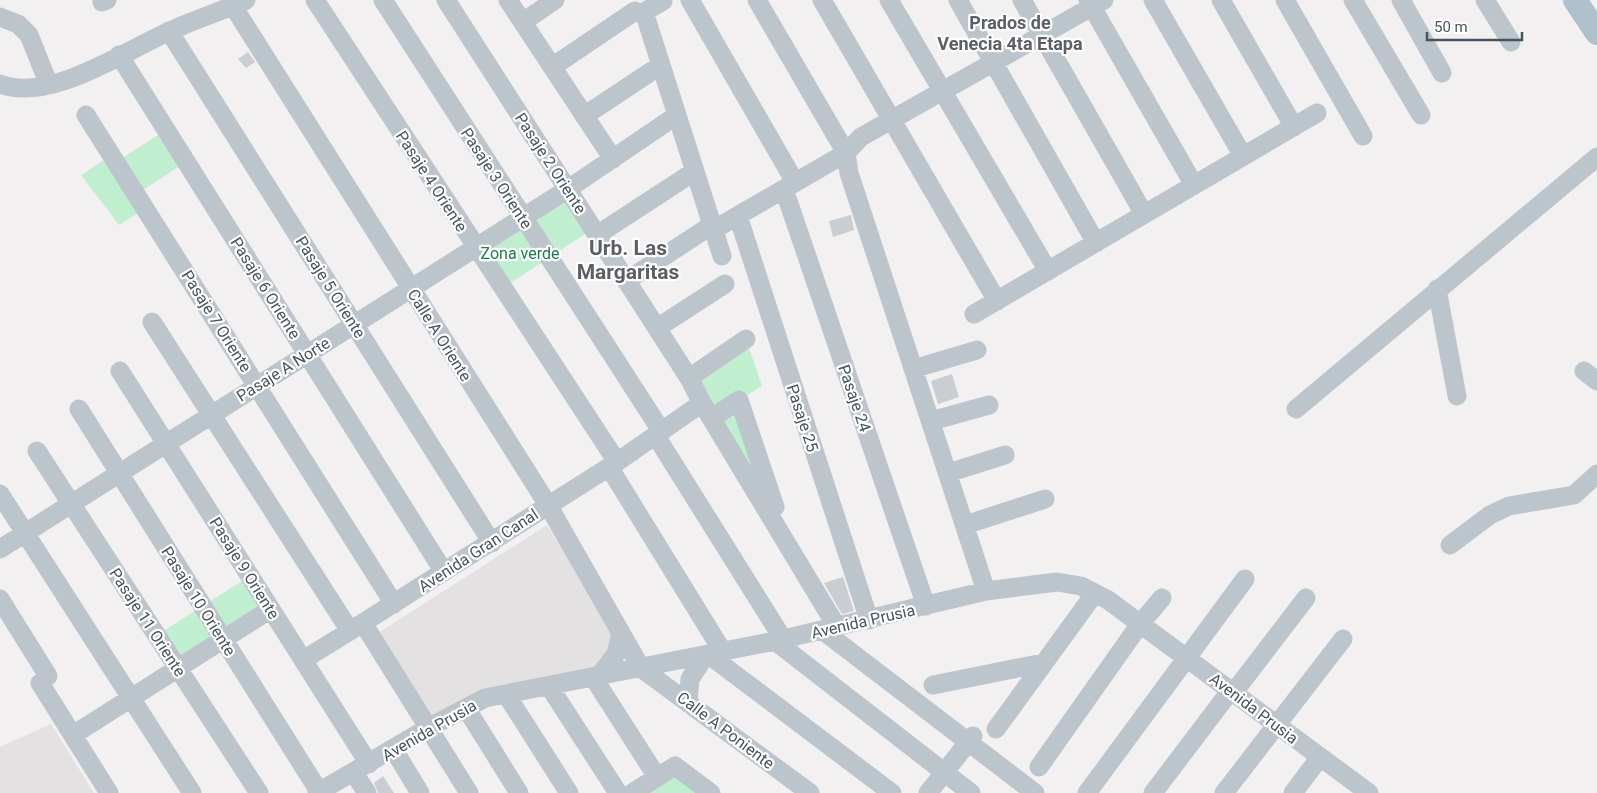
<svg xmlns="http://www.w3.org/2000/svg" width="1597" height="793" viewBox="0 0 1597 793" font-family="Roboto,sans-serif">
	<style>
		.education { fill: #e3e1e2 }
		.green { fill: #bfefcf }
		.building { fill: #cacdd2 }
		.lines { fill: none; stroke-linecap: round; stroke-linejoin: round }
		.minor { stroke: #bcc5cc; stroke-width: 19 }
		.major { stroke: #b0c1ce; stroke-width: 24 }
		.labels { text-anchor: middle; stroke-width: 4.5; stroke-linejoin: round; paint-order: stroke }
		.street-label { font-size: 16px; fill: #48545d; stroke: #fff }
		.park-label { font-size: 16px; fill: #197e47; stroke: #fff }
		.neighbourhood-label { font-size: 18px; font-weight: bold; fill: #5c6065; stroke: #fff }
		.district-label { font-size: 21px; font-weight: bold; fill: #5c6065; stroke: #fff }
	</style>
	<rect width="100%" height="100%" fill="#f2f0f0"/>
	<!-- education -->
	<path class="education" d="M547,525L611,624L616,641L601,669L430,719L378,633Z
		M51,724L94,793H0V747Z"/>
	<!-- green -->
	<path class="green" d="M166,130L186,162L137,194L146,208L119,225L81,175L112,155L116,162Z
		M572,196L593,229L501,289L480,255Z
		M746,339L762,386L739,400L786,541L689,378Z
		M250,576L271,609L178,668L157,635Z
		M675,766L711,793H632Z"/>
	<!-- building -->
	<path class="building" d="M248,52L255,62L246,68L238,59Z
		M851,215L854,230L833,237L829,221Z
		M952,374L959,397L938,404L931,381Z
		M843,577L854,611L842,614L824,583Z
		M383,776L394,793H378L374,783Z"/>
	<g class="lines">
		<!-- minor -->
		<path class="minor" d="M315,0L617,462
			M383,0L662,432
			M508,0L613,159
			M690,0L795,182
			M822,0L997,301
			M889,0L1048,271
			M958,0L1096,243
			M1022,0L1144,214
			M1088,0L1194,185
			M1153,0L1243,156
			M1221,0L1294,127
			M1285,0L1363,136
			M1353,0L1421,115
			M1401,0L1442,73
			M1485,0L1511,42
			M663,1L644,12L722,256
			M102,2L107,0
			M233,6L548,505L641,668L810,793
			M0,17L18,24L29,35L49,85
			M523,22L555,0
			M169,31L492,543
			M119,55L444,572
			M552,67L635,11
			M0,84C49,103 123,52 168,32C193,20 220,12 246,0
			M86,115L394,604
			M584,116L661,65
			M784,189L926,606
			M738,216L869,620
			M720,226L846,153L757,0
			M597,235L695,171
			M626,281L712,225
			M1437,289L1457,396
			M974,314L1317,113
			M152,322L350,631L617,462L702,403L689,378L446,0
			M657,328L725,284
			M913,369L977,350
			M120,371L369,764
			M1584,371L1597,381
			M689,378L746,339
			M702,403L837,627
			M79,409L320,793
			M1296,409L1597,157
			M712,418L739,400L775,507
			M931,421L989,405
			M656,436L783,639
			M37,451L259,793
			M609,467L723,652
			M948,473L1005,455
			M0,494L192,793
			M965,525L1045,499
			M1450,545L1490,515L1509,506L1574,495L1597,474
			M0,549L568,189L677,115
			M986,591L849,173L846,153L861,137L1104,0
			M0,599L48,676
			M363,623L469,793
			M822,630L1035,793
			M775,641L971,793
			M709,655L892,793
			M303,660L350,631
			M599,676L616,654L621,633
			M593,677L657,777
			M40,683L109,793
			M933,685L1043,663
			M549,686L618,793
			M1234,692L1306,598
			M506,694L569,793
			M688,703L690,679L705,656
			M466,708L519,793
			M996,729L1095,593
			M73,735L271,609
			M394,750L420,793
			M1039,767L1140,624L1162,598
			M354,773L367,793
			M317,793L428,728L485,698L775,641L986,591L1057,582L1081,586L1108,600L1369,793
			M632,793L675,766L711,793
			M928,793L973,736
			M1087,793L1245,579
			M1153,793L1231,690
			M1224,793L1343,639
			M1293,793L1320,757"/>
		<!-- major -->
		<path class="major" d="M1575,0L1597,33"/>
	</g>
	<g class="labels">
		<!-- street labels -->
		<g class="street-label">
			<text transform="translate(551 163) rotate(57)" y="6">Pasaje 2 Oriente</text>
			<text transform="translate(497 178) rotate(57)" y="6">Pasaje 3 Oriente</text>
			<text transform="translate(432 181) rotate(57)" y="6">Pasaje 4 Oriente</text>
			<text transform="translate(331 287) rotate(58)" y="6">Pasaje 5 Oriente</text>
			<text transform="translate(266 288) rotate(58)" y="6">Pasaje 6 Oriente</text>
			<text transform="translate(217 321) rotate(58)" y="6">Pasaje 7 Oriente</text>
			<text transform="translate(440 335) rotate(58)" y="6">Calle A Oriente</text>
			<text transform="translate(283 369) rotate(-32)" y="6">Pasaje A Norte</text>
			<text transform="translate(855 398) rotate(71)" y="6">Pasaje 24</text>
			<text transform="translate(803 418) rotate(72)" y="6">Pasaje 25</text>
			<text transform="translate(478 550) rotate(-33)" y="6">Avenida Gran Canal</text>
			<text transform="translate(245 568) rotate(58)" y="6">Pasaje 9 Oriente</text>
			<text transform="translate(199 601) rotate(58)" y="6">Pasaje 10 Oriente</text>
			<text transform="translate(863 621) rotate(-13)" y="6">Avenida Prusia</text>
			<text transform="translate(148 622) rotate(57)" y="6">Pasaje 11 Oriente</text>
			<text transform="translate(1254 708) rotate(37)" y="6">Avenida Prusia</text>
			<text transform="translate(429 730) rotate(-30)" y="6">Avenida Prusia</text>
			<text transform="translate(726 730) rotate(37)" y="6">Calle A Poniente</text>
		</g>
		<!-- park labels -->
		<g class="park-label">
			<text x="520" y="259">Zona verde</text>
		</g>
		<!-- neighbourhood labels -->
		<g class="neighbourhood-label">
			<text x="1010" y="29">Prados de<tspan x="1010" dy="21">Venecia 4ta Etapa</tspan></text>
		</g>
		<!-- district labels -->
		<g class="district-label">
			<text x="628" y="255">Urb. Las<tspan x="628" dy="24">Margaritas</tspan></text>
		</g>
	</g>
	<!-- scale -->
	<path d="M1427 32v8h95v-8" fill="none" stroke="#48545d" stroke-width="2.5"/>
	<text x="1434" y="32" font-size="15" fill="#48545d" stroke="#ffffff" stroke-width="4" paint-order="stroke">50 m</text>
</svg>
